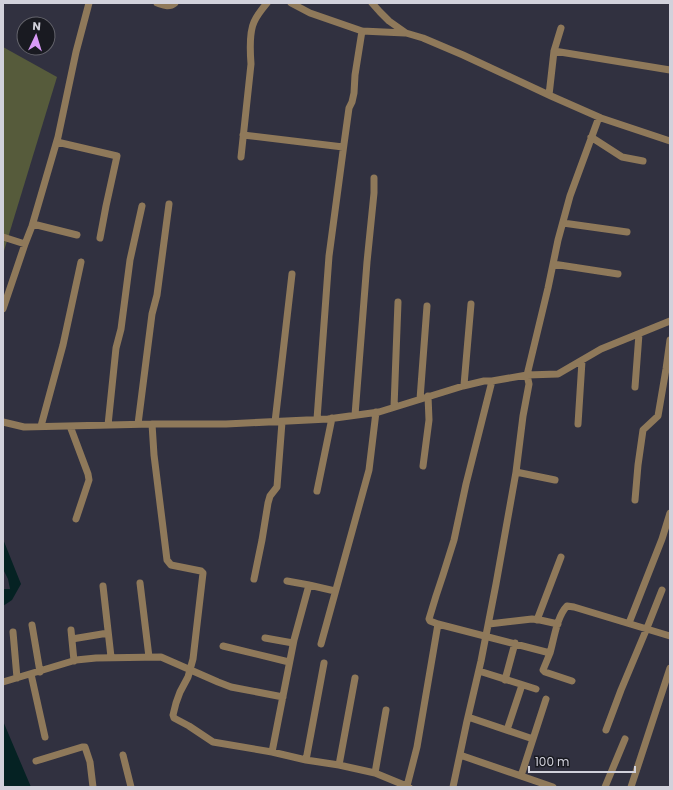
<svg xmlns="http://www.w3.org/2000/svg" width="673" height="790" viewBox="0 0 673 790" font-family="Poppins,sans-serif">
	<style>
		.green { fill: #565b3b }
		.water { fill: #052223 }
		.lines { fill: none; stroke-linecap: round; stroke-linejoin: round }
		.street { stroke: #8f795a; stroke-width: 7 }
	</style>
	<rect width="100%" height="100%" fill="#313140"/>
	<!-- green -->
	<path class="green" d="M3,47L57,77L3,254Z"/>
	<!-- water -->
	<path class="water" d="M3,539L21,584L12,600L3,606V589H10L8,579L3,569Z
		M3,721L31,787H3Z"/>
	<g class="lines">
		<!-- street -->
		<path class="street" d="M157,3C163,5 169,8 175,3
			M291,3L310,13L362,31L405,33
			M372,3L380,12L389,21L406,33L423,38L463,55L551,96L601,118L670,141
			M554,51L670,70
			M549,95L554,51L561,28
			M243,135L343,147
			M591,137L622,157L643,161
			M57,142L117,156L106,206L100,238
			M241,157L251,64C250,51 249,33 254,22C257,15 262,9 267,3
			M563,223L627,232
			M33,224L77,235
			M3,237L25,244
			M553,264L618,274
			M3,309L25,244L32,226L58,137L76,52L89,3
			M492,381L466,484L454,540L443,575L436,596L429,619L430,621L438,624L550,653L543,670L545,672L572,681
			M464,385L471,304
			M635,387L639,334
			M420,399L427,306
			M394,407L398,302
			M355,415L367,262L374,193V178
			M317,419L329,256L344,144L349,108L352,102L354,93L355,75L362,31
			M3,422L24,427L152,424H226L328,419L379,412L463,386L484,381H492L527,375L558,374L601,349L670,321
			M275,422L292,274
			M138,424L152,314L157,295L169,204
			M152,424L154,455L167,560L171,565L201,571L203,573L193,659L188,677L180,692L176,703L173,715L174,718L189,726L213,742L272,752L306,760L339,765L375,773
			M578,424L582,361
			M108,425L116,348L121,329L130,260L142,206
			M41,426L63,345L81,262
			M70,426L88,474L89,480L76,519
			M423,466L429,420L428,396
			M516,472L555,480
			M317,491L332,418
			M635,500L638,465L643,430L658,416L666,369L670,340
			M254,579L262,540L268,503L270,496L277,487L282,422
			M287,581L309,585L335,591
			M140,583L149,657
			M103,586L111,657
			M537,620L561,557
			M629,623L662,539L670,513
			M489,624L532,619L540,620L558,624
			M32,625L40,672
			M71,630L74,661
			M13,632L17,678
			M265,638L293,643
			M72,639L108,633
			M321,644L369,470L376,412
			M223,646L289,662
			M550,653C554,639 557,616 567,606L574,607L670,636
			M479,671L536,689
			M31,674L45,737
			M505,680L515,643
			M3,682L76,660L96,658L161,657L218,682L231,687L283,697
			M386,710L375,773L409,787
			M468,717L533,739
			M507,730L522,685
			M606,730L621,690L647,628L662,590
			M272,752L294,640L309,585
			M123,755L131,787
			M460,755L553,787
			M306,760L324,663
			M36,761L82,747H85L90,762L93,787
			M339,765L355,678
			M521,776L546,699
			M407,786L417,747L438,624
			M453,787L467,721L481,661L496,584L516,472L523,416L529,384L527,375L548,288L558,240L570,196L599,117
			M605,787L625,739
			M631,787L670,668"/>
	</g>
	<!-- border -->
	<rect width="673" height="790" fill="none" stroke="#d1d1db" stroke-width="8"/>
	<!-- north arrow -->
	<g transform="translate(36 36) rotate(4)"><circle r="19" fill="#191a21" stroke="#63636b"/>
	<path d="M0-3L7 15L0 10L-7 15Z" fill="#d99af7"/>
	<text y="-6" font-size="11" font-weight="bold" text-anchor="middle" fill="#d1d1db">N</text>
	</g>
	<!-- scale -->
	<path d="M529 766v6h106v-6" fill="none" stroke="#d1d1db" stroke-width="2"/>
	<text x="535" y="766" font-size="12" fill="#d1d1db" stroke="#191a21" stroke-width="3" paint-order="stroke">100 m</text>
</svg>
